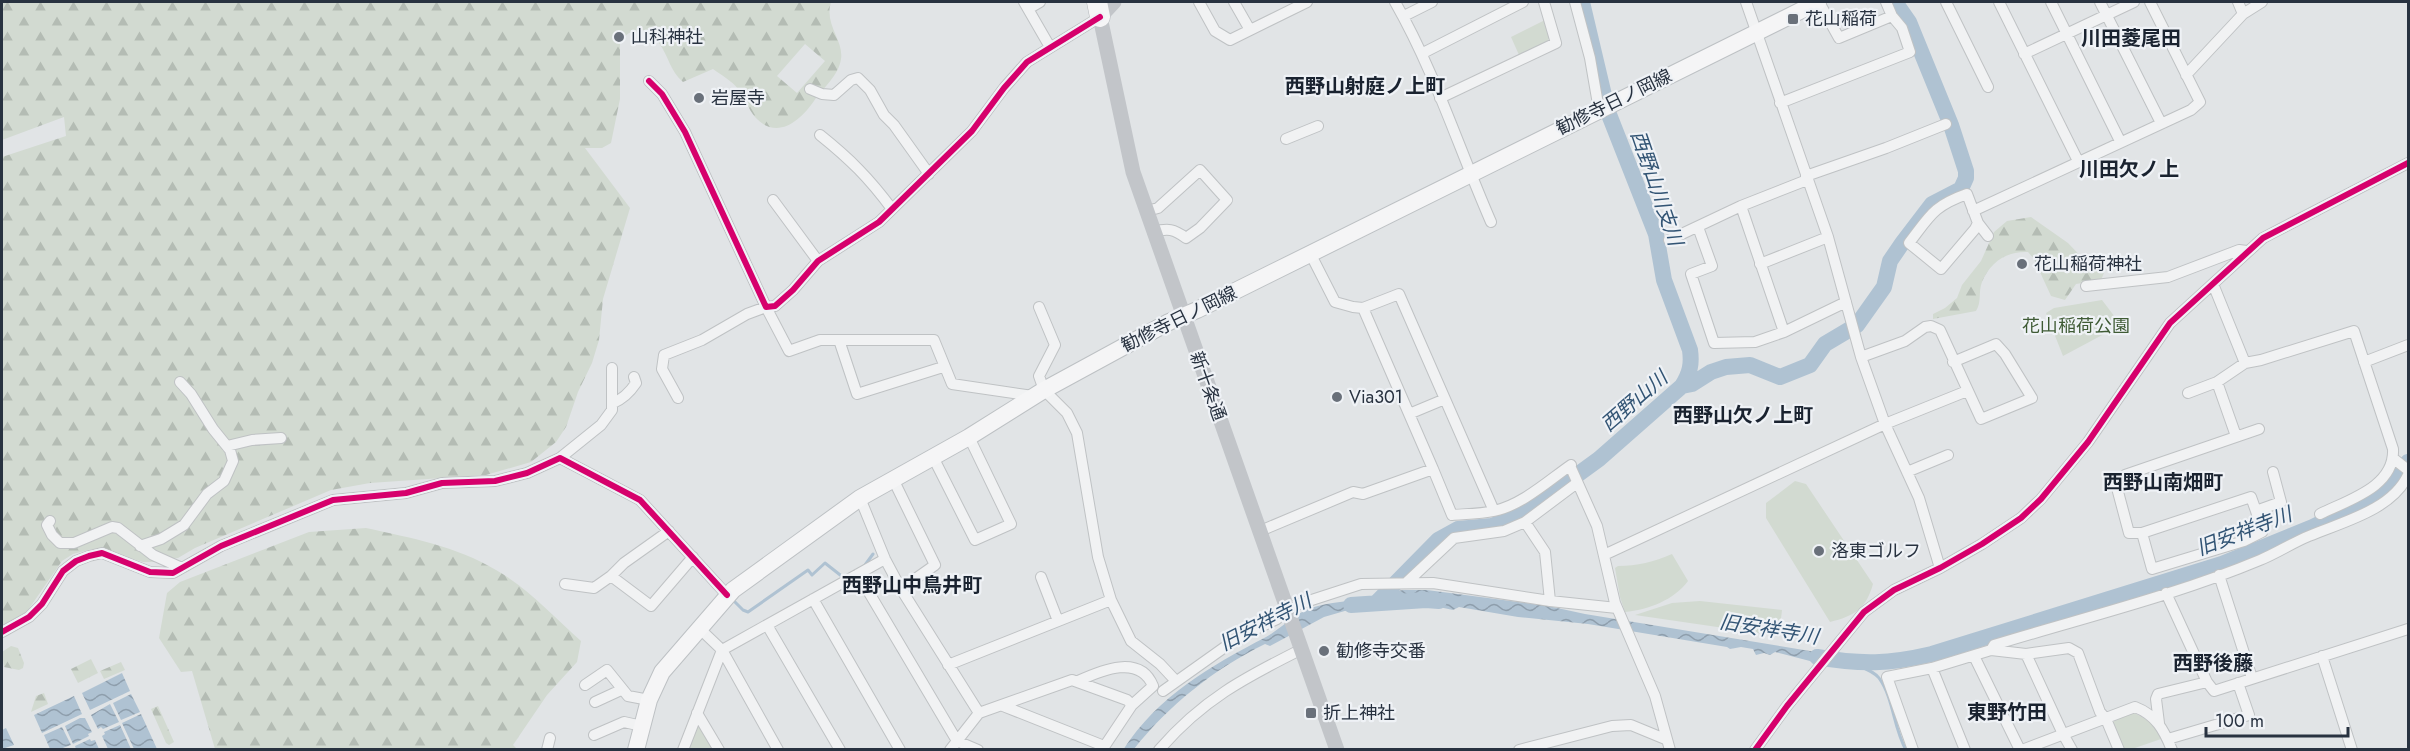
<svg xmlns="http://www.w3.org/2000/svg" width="2410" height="751" viewBox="0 0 2410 751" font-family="Jost,'Noto Sans JP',sans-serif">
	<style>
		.forest { fill: url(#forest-firs); fill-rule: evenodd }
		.park { fill: #d2dad1 }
		.water { fill: url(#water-waves) }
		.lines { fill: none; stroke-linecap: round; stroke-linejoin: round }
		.stream { stroke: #afc2d2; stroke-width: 3 }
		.river { stroke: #afc2d2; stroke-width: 16 }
		.minor-casing { stroke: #bfc2c4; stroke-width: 12 }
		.primary-casing { stroke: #bdc1c4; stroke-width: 18 }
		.motorway-casing { stroke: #b3b7bb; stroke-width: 21 }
		.minor { stroke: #f1f2f3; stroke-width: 10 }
		.secondary { stroke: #c2c5c9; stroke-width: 15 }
		.primary { stroke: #f5f5f6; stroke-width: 16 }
		.motorway { stroke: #f5f5f6; stroke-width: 20 }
		.cycleway-casing { stroke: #eff2f6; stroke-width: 10 }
		.cycleway { stroke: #d6006c; stroke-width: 6 }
		.poi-dot { fill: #69707a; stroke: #eff2f6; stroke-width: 2 }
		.labels { text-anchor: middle; stroke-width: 4.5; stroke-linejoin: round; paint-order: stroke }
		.poi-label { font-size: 18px; fill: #283240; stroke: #eff2f6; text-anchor: start }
		.street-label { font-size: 18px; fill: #283240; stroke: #eff2f6 }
		.park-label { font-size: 18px; fill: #3f5b35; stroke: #eff2f6 }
		.neighbourhood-label { font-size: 20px; font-weight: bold; fill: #1a2330; stroke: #eff2f6 }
		.water-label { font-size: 20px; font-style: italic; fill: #325474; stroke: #eff2f6 }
	</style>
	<defs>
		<pattern id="forest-firs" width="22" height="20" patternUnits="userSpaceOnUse" patternTransform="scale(1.5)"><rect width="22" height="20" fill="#d2dad1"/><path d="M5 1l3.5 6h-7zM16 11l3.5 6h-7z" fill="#b4bcb4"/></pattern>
		<pattern id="water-waves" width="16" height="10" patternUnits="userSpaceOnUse" patternTransform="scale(1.5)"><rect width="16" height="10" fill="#afc2d2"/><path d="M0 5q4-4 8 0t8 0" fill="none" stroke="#8e9eac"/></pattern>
	</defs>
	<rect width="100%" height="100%" fill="#e1e4e6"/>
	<!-- forest -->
	<path class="forest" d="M2,2H831C824,25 844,40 841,59C839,75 823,88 814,101C800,121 777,141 755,117C748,109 745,97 738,89C732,81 721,75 713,69L683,82C670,71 669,57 659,43C655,38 649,34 643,30L629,33L620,40V99L611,143L602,148H585L630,208L603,299L599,340L592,363L578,392L566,427L556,442L531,462L486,475L370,483L331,490L195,548L178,558L151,562H143L102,550L92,549L73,554L62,561L26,613L2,627V157L66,136L64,117L2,140ZM805,44L825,61L797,93L777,76Z
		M2031,217L2068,243L2092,268H2106L2101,280L2076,284L2065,300L2051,296L2034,259L2028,252C2007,251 1990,262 1982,282C1978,292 1982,302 1976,311L1933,319V314L1945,308L1957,298L1962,285L1981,261L1994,232L2007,221Z
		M366,528C411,538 456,546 496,570C528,588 554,617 581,641L577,662L547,695L513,745L517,749H215L192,671L181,672L159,638L167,593L180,582L309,532Z
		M11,646L18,648L24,663L23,668L19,670L4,667L2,652Z
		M91,659L98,673L78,683L71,669Z
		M121,662L125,670L104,679L100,671Z
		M44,693L48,704L31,712L36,696Z
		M158,706L174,742L169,745L166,743L151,709Z"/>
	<!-- park -->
	<path class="park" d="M1545,20L1550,37L1546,43L1519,55L1511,37Z
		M2102,300L2121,325L2063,356L2046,313L2054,308Z
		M1795,481L1806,484L1873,584C1866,609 1854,616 1830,622L1766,518V503Z
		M1672,554L1688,581C1674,600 1648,610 1625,612L1620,597L1615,568L1618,566C1637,566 1654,562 1672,554Z
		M1700,601L1782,610L1779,636L1635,615L1672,603Z
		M2132,712L2156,724L2161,739L2132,749H2123L2112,724L2115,719Z
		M698,724L715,749L688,750Z"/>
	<!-- water -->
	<path class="water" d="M1403,590H1427L1548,606L1585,614L1840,656L1833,667L1783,654L1775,652L1770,655L1764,653L1756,655L1753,649L1741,647L1730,649L1727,647L1588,624L1518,617L1459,607L1453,610L1439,607L1436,601L1386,599L1324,617L1270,646L1265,644C1214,669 1169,705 1134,749L1123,750C1159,695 1209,667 1266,637C1279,630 1290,618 1304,611C1322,602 1343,603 1362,598C1376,595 1389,592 1403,590Z
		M122,673L130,691L90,710L82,693Z
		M131,694L140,712L121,720L113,703Z
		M74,696L82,714L42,733L34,715Z
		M110,704L119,722L103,729L101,727L98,729L91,715Z
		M141,714L157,749H134L122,723Z
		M80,718H85L92,732L88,734L89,736L73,744L65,726Z
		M120,725L131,749H108L102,736L105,734L104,732Z
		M62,727L71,745L60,749H50L44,735Z
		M6,728L14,745L2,749V730Z
		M90,739L91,741L95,740L99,749H76L75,746Z"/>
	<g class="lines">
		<!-- stream -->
		<path class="stream" d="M1584,9L1586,2
			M865,565L873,554
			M732,599L743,610L748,612L808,570L812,575L825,563L844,578
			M1854,664C1861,667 1874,671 1879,678C1894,699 1893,727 1906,750"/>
		<!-- river -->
		<path class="river" d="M1582,2L1608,112L1656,234L1664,280L1690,350C1692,364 1690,373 1682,386
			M1376,603L1438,540L1458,529L1492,526L1525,513L1599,459L1682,386L1692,384L1711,372L1726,367L1750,365L1780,377L1810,365L1825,344L1857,325L1884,287L1890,261L1903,242L1932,204L1961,189L1966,178V171L1951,125L1909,22L1895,2
			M1351,605L1426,600L1439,601
			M1817,657C1862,665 1889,664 1932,654L2222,564L2313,527L2375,496L2395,480L2408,462"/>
		<!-- minor casing -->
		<g class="minor-casing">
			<path id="minor" d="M1024,2L1050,47
				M1199,2L1215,31L1230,40L1307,2
				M1234,2L1250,30
				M1395,2C1435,72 1459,149 1491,222
				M1575,2L1590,58L1599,110
				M1746,2L1828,237L1861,357L1885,424L1919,498L1940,568
				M1819,2L1839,38L1892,16
				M1946,2L1988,87
				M1999,2L2078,161
				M2051,2L2120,141
				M2100,2L2161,123
				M2238,2L2243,14
				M1028,9L1040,2
				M1404,16L1432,2
				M1423,53L1523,2
				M2024,54L2134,2
				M2186,75L2243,14L2262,2
				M649,81L662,94L685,132L766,307L775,306L793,290L818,261L879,222L972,131L1004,88L1027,62L1100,17
				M810,89L822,94L834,95L851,80L858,78L870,90L884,115L894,125L929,174
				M1440,98L1556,43L1544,2
				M1780,103L1910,52L1902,28L1892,16L1886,2
				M820,135C850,159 869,178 892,209
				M1286,139L1318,126
				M1806,176L1886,148L1946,124
				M1807,180L1741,206L1784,332L1846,302
				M773,200L818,261
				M1147,211L1158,208L1200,170L1227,200L1200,228L1186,238C1174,229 1168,228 1153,232
				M1973,211L2191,110L2200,102L2150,2
				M1978,223L1975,229L1941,269L1909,243C1930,216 1933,206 1967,194L1978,223L1988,236
				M1698,227L1712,266L1691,274L1714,343L1755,342L1784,332
				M1669,240L1741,206
				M1760,264L1828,237
				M2213,284L2245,363
				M2086,286L2168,277L2239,250L2247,251
				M1039,307L1055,345L1039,376L1044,390L1067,413L1077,433L1098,557L1111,600L1131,641L1160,664L1175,680
				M1363,308L1399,294L1494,511
				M839,340L857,394L943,367
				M1861,357L1905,341L1925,327L1931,326L1940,330L1981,419L2032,398L2005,354L1996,344L1953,362
				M2364,362L2408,345
				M2217,382L2236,436
				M2188,393L2217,382L2245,363L2261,360L2354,331L2393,449C2395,487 2348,500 2320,514
				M678,398L662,369L664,355L702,340L747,314L766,307L789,351L820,340H934L952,384L1033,396
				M613,403C623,399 630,392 636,383L634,377
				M1409,414L1445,399
				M2259,429L2125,475L2117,488L2129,533H2142L2251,497L2256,511L2281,502L2273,472
				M227,446L252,440L281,438
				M933,457L975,540L1011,524L969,437
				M560,458L601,425L612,410V368
				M2394,459L2408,470
				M1571,468L1597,526L1615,603L1655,696L1670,750
				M1433,469L1452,515C1466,514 1481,514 1494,511C1522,505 1548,481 1571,465
				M1907,472L1948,455
				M893,479L935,565L901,589
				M860,498L885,559L901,589L979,713
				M50,521L47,525L52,535L60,543H74L112,527L118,528L153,555L182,568
				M1525,522L1545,552L1550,601
				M1260,531L1353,492L1363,494L1433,469L1363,308L1353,307L1335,302L1310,253
				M2142,533L2152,569L2244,541L2262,532L2256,511
				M140,546L161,539L184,525L207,494L224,481L233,461L230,450L213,429L191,394L180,382
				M1604,555L1885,424L1967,391
				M858,574L957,741L978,750
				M2219,575L2252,678
				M611,576L624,563L669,531
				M1041,577L1058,621
				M1406,583L1454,538L1504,531L1525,522L1577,483
				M565,584L594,588L611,576L651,606L693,557
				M2166,593L2207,682L2214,691L2408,629
				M813,599L900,750
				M767,625L840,750
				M699,628L722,650L778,750
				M2,632L29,617L42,604L63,571L76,561L89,556L102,553L150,572L173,573L221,546L333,500L406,493L442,483L495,481L527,473L560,458L640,500L727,595
				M1991,650L1994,645C2082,618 2174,596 2260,560C2277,553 2292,543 2309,536C2342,522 2392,510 2408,475
				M2026,654L2063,734L2072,750
				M1974,656L2020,750
				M2322,656L2352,750
				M948,665L1111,600
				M1932,668L1965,750
				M1078,681C1102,670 1140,654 1153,686L1132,705L1102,750
				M585,685L607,670L628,696L649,700
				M1163,691L1239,637L1277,619L1287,608L1361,584L1433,583L1550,601L1617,608
				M595,702L621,690
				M1003,706L1104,746
				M697,713L719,750
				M2159,723L2156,699L2158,694L2207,682
				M594,735L624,722L642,726
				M2168,739L2249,715L2238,683
				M547,750L550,738
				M683,750L722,650L885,559
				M950,750L979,713L1072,680L1127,700L1132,705
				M1159,750C1202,700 1244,678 1302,649
				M1519,750L1612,726L1631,725L1665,739
				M1755,750L1787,706L1864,612L1894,590L1940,568L1982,544L2021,518L2041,499L2088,442L2170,323L2263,238L2408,163
				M1913,750L1887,677L1932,668L1991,650L2026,654L2069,648L2078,653L2100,712L2106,719L2119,750
				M2022,750L2135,707C2156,715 2164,730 2172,750"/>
		</g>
		<!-- primary casing -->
		<g class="primary-casing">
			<path id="primary" d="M636,750L649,700L662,672L733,590L860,498L969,437L1044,390L1169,322L1197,310L1818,2"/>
		</g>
		<!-- motorway casing -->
		<g class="motorway-casing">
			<path id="motorway" d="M1097,2L1100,17"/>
		</g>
		<!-- minor -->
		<use href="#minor" class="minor"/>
		<!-- secondary -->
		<path class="secondary" d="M1114,2L1100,17L1133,172L1337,750"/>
		<!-- primary -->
		<use href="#primary" class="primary"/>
		<!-- motorway -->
		<use href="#motorway" class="motorway"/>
		<!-- cycleway casing -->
		<g class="cycleway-casing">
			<path id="cycleway" d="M649,81L662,94L685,132L766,307L775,306L793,290L818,261L879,222L972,131L1004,88L1027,62L1100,17
				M2,632L29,617L42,604L63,571L76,561L89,556L102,553L150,572L173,573L221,546L333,500L406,493L442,483L495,481L527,473L560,458L640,500L727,595
				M1755,750L1787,706L1864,612L1894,590L1940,568L1982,544L2021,518L2041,499L2088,442L2170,323L2263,238L2408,163"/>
		</g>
		<!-- cycleway -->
		<use href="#cycleway" class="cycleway"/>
	</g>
	<!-- markers -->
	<g class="poi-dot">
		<rect x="1787" y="13" width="12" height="12" rx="3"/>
		<circle cx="619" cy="37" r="6"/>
		<circle cx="699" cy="98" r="6"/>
		<circle cx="2022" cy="264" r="6"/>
		<circle cx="1337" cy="397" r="6"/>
		<circle cx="1819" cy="551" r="6"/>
		<circle cx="1324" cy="651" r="6"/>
		<rect x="1305" y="707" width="12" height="12" rx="3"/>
	</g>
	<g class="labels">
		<!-- poi labels -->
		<g class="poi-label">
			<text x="1805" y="25">花山稲荷</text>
			<text x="631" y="43">山科神社</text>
			<text x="711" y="104">岩屋寺</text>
			<text x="2034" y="270">花山稲荷神社</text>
			<text x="1349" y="403">Via301</text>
			<text x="1831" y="557">洛東ゴルフ</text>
			<text x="1336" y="657">勧修寺交番</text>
			<text x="1323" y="719">折上神社</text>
		</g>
		<!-- street labels -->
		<g class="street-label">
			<text transform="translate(1614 102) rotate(-26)" y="6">勧修寺日ノ岡線</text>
			<text transform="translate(1179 319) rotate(-26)" y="6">勧修寺日ノ岡線</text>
			<text transform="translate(1208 386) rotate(70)" y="6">新十条通</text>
		</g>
		<!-- park labels -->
		<g class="park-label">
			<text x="2076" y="332">花山稲荷公園</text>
		</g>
		<!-- neighbourhood labels -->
		<g class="neighbourhood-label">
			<text x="2131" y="45">川田菱尾田</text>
			<text x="1365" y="93">西野山射庭ノ上町</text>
			<text x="2129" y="176">川田欠ノ上</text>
			<text x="1743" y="422">西野山欠ノ上町</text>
			<text x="2163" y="489">西野山南畑町</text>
			<text x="912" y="592">西野山中鳥井町</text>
			<text x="2213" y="670">西野後藤</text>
			<text x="2007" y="719">東野竹田</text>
		</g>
		<!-- water labels -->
		<g class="water-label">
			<text transform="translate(1657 188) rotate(71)" y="7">西野山川支川</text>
			<text transform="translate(1634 401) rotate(-41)" y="7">西野山川</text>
			<text transform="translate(2244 531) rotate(-21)" y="7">旧安祥寺川</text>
			<text transform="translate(1265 622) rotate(-27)" y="7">旧安祥寺川</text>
			<text transform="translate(1769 629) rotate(9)" y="7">旧安祥寺川</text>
		</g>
	</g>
	<!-- border -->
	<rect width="2410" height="751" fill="none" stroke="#283240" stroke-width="6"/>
	<!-- scale -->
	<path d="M2206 727v9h142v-9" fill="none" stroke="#283240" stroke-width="3"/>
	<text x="2215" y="727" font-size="18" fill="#283240" stroke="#eff2f6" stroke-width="4.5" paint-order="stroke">100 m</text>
</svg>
